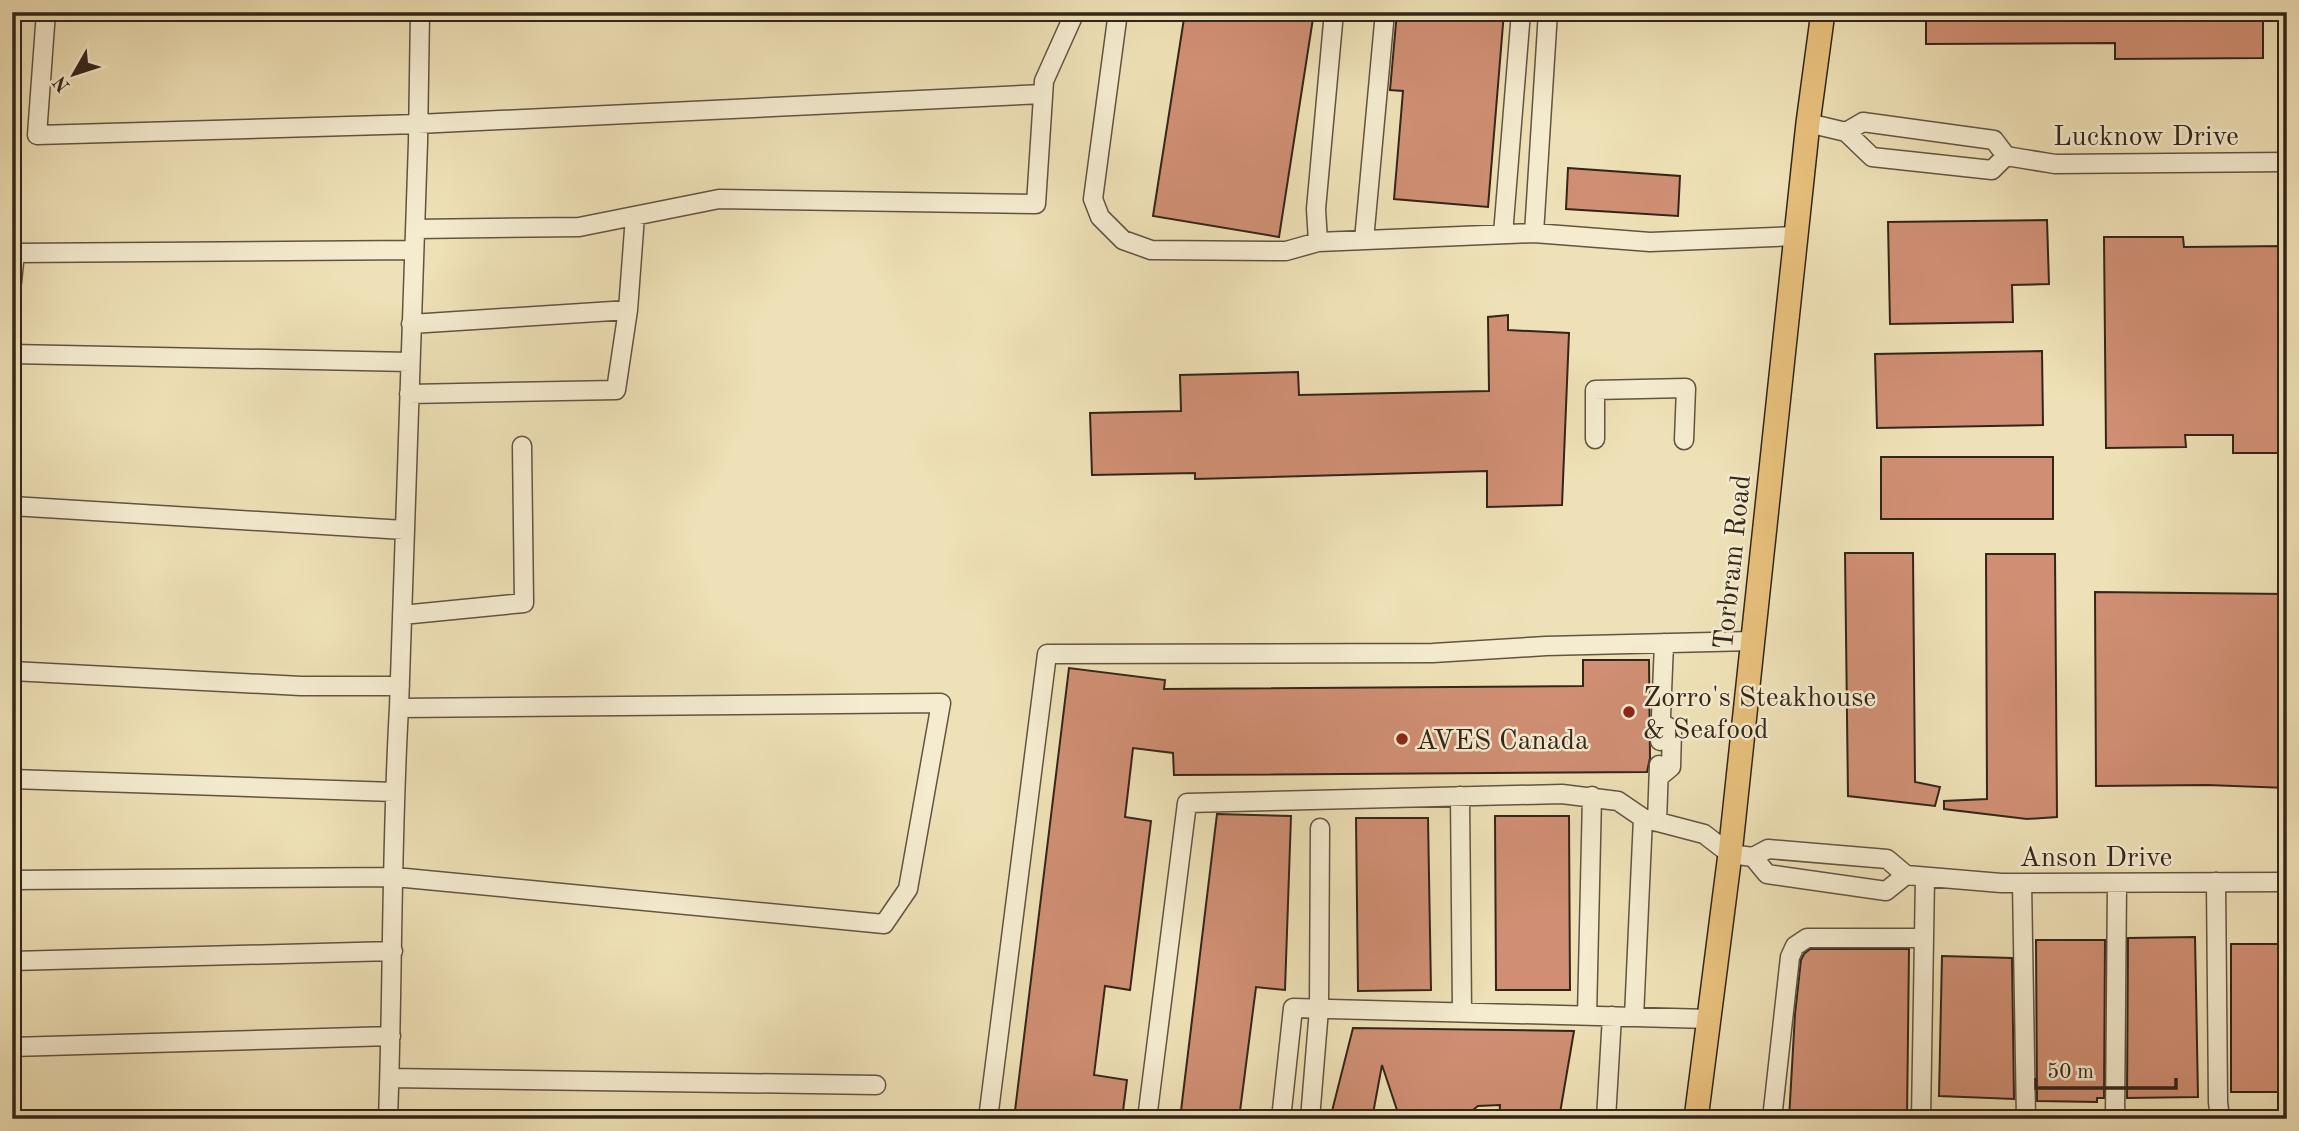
<svg xmlns="http://www.w3.org/2000/svg" width="2299" height="1131" viewBox="0 0 2299 1131" font-family="'Old Standard TT',serif">
	<style>
		.building { fill: #d08f74; stroke: #33251a; stroke-width: 2 }
		.lines { fill: none; stroke-linecap: round; stroke-linejoin: round }
		.minor-casing { stroke: #625441; stroke-width: 21 }
		.major-casing { stroke: #33251a; stroke-width: 26 }
		.minor { stroke: #f5ecd0; stroke-width: 18 }
		.major { stroke: #e8c07c; stroke-width: 23 }
		.poi-dot { fill: #8f2418; stroke: #f5ecd0; stroke-width: 2.5 }
		.labels { text-anchor: middle; stroke-width: 5; stroke-linejoin: round; paint-order: stroke }
		.street-label { font-size: 28px; fill: #33251a; stroke: #f5ecd0 }
		.poi-label { font-size: 28px; fill: #33251a; stroke: #f5ecd0; text-anchor: start }
	</style>
	<rect width="100%" height="100%" fill="#efe1b7"/>
	<filter id="stains"><feTurbulence type="fractalNoise" baseFrequency=".00286" numOctaves="4"/><feColorMatrix values="0 0 0 0 .2 0 0 0 0 .09 0 0 0 0 .02 0 0 0 .5 -.17"/></filter>
	<radialGradient id="worn" r=".72"><stop offset=".6" stop-color="#630" stop-opacity="0"/><stop offset="1" stop-color="#630" stop-opacity=".3"/></radialGradient>
	<!-- building -->
	<path class="building" d="M1185,12H1314L1279,237L1153,216Z
		M1397,12H1504L1488,207L1394,199L1403,91L1390,90Z
		M1926,12H2263V58L2115,59V43L1926,44Z
		M1568,168L1680,176L1678,216L1566,209Z
		M2047,220L2049,284L2012,285L2013,322L1890,324L1888,222Z
		M2104,237H2183L2184,247L2287,246V453H2233V435H2185L2186,447L2106,448Z
		M1508,315V330L1569,333L1562,505L1487,507V471L1195,479V473L1092,475L1090,413L1181,411L1180,375L1298,372L1299,395L1489,391L1488,317Z
		M2042,351L2043,425L1877,428L1875,354Z
		M1881,457H2053V519H1881Z
		M1845,553H1913L1915,782L1940,787L1935,806L1848,796Z
		M1986,554H2055L2057,817L2027,819L1944,809V801L1987,799Z
		M2095,592L2287,594V788L2207,785L2096,786Z
		M1583,660H1649L1650,758L1647,772L1174,775L1173,753L1133,748L1125,817L1151,821L1130,990L1105,986L1094,1075L1127,1080L1122,1119H1014L1069,668L1165,680L1164,689L1583,686Z
		M1217,814L1291,816L1285,990L1256,987L1239,1119H1180Z
		M1495,816H1569L1570,990H1496Z
		M1356,818H1428L1431,990L1358,991Z
		M2195,937L2198,1097L2127,1098L2128,938Z
		M2036,940H2105L2104,1098H2097V1102L2037,1101Z
		M2231,944H2287V1092H2231Z
		M1810,949H1909L1907,1119H1789L1795,1014L1801,960L1804,954Z
		M1942,956L2012,958L2014,1099L1939,1096Z
		M1353,1028L1574,1031L1559,1119H1499L1500,1105L1478,1106L1468,1114L1398,1113L1382,1065L1372,1119H1330Z"/>
	<g class="lines">
		<!-- minor casing -->
		<g class="minor-casing">
			<path id="minor" d="M46,12L37,135L418,124L1043,94
				M1118,12L1093,199L1100,217L1123,240L1151,250L1286,251L1318,242L1534,233L1650,242L1796,236
				M1808,123L1846,132L1872,157L1992,170L2006,156
				M1846,132L1863,122L1994,140L2006,156L2055,164L2287,162
				M415,229L579,227L719,199L1036,204L1044,81L1075,12
				M1534,233L1548,12
				M1503,234L1521,12
				M1364,240L1385,12
				M1318,242L1316,209L1334,12
				M12,282L15,253L414,250
				M411,324L628,310L635,216
				M12,354L410,362
				M409,394L616,390L628,310
				M1595,439V390L1686,388L1684,440
				M12,506L404,530
				M402,615L524,603L522,446
				M12,671L301,686H400
				M1660,741L1664,643
				M1659,777L1671,767L1672,730L1667,726
				M12,779L394,792
				M1460,796L1462,1012
				M1657,822L1659,765
				M1753,857L1767,874L1886,891L1906,875
				M12,880L395,877L884,924L908,889L941,703L399,708
				M2216,882L2218,1102L2220,1119
				M2022,883L2026,1119
				M12,961L393,951
				M1587,1016L1592,796
				M1634,1017L1643,818L1704,834L1730,854L1753,857L1768,849L1887,859L1906,875L2001,883L2287,882
				M12,1047L391,1036
				M390,1078L876,1085
				M388,1119C393,982 391,844 399,708L418,142L420,12
				M988,1119L1047,654L1433,653L1546,646L1753,641
				M1147,1119L1187,803L1562,794L1618,801L1643,818
				M1281,1119L1293,1008L1709,1019
				M1310,1119L1319,1009L1320,828
				M1606,1119L1612,1016
				M1772,1119L1790,957L1795,946L1807,938H1924
				M1921,1119L1925,877
				M2115,1119L2117,883"/>
		</g>
		<!-- major casing -->
		<g class="major-casing">
			<path id="major" d="M1696,1119L1730,854L1808,123L1823,12"/>
		</g>
		<!-- minor -->
		<use href="#minor" class="minor"/>
		<!-- major -->
		<use href="#major" class="major"/>
	</g>
	<!-- markers -->
	<g class="poi-dot">
		<circle cx="1629" cy="712" r="7"/>
		<circle cx="1402" cy="739" r="7"/>
	</g>
	<g class="labels">
		<!-- street labels -->
		<g class="street-label">
			<text x="2146" y="145">Lucknow Drive</text>
			<text transform="translate(1731 562) rotate(-84)" y="10">Torbram Road</text>
			<text x="2096" y="866">Anson Drive</text>
		</g>
		<!-- poi labels -->
		<g class="poi-label">
			<text x="1643" y="706">Zorro's Steakhouse<tspan x="1643" dy="32">&amp; Seafood</tspan></text>
			<text x="1416" y="749">AVES Canada</text>
		</g>
	</g>
	<!-- margin -->
	<rect width="2299" height="1131" fill="none" stroke="#efe1b7" stroke-width="42"/>
	<rect x="14" y="14" width="2271" height="1103" fill="none" stroke="#33251a" stroke-width="3.5"/>
	<rect x="21" y="21" width="2257" height="1089" fill="none" stroke="#33251a" stroke-width="2"/>
	<!-- north arrow -->
	<g transform="translate(74 74) rotate(231)" stroke="#f5ecd0" stroke-width="5" paint-order="stroke">
	<path d="M0-5L12 26L0 18L-12 26Z" fill="#33251a"/>
	<text y="-10" font-size="19" font-weight="bold" text-anchor="middle" fill="#33251a">N</text>
	</g>
	<!-- scale -->
	<path d="M2036 1078v10h140v-10" fill="none" stroke="#33251a" stroke-width="3.5"/>
	<text x="2047" y="1078" font-size="21" fill="#33251a" stroke="#f5ecd0" stroke-width="5" paint-order="stroke">50 m</text>
	<rect width="100%" height="100%" filter="url(#stains)"/>
	<rect width="100%" height="100%" fill="url(#worn)"/>
</svg>
